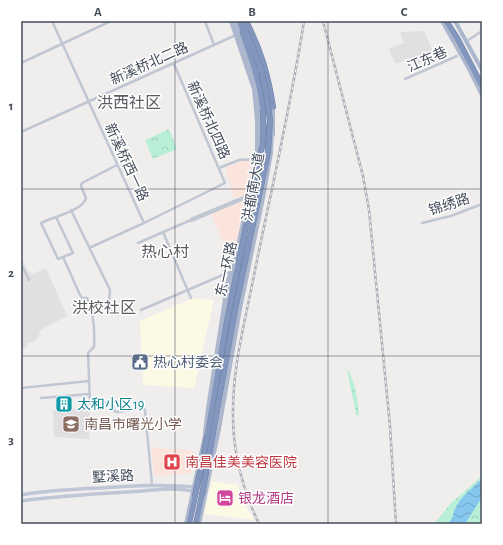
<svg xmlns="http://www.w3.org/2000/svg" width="503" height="545" viewBox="0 0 503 545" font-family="'Alegreya Sans','Noto Sans SC',sans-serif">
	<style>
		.commercial { fill: #fcf9e5 }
		.education { fill: #e1dfdf }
		.medical { fill: #fbe4dc }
		.forest { fill: url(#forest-crowns) }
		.water { fill: url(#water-waves) }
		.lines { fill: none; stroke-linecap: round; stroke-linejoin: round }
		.highway-casing { stroke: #6e81a9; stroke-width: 6 }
		.street { stroke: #c0c7d3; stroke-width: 2.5 }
		.secondary { stroke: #bfc7d7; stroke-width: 3.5 }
		.primary { stroke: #acb7cd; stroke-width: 4 }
		.highway { stroke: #8396be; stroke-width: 5 }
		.rail-casing { stroke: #afb1b8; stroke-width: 2.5 }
		.rail { stroke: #fff; stroke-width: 1; stroke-dasharray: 3; stroke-linecap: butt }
		.highway-bridge-casing { stroke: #6e81a9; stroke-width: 6; stroke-linecap: butt }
		.primary-bridge { stroke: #acb7cd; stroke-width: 4 }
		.highway-bridge { stroke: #8396be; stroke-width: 5 }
		.grid { fill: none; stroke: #454d5b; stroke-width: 1; stroke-opacity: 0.55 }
		.labels { text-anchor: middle; stroke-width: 3; stroke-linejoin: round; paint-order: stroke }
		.street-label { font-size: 14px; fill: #454d5b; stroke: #fff }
		.service-label { font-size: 14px; fill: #4e5e75; stroke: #fff; text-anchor: start }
		.culture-label { font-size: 14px; fill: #0d838f; stroke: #fff; text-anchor: start }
		.education-label { font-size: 14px; fill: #785e54; stroke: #fff; text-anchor: start }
		.health-label { font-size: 14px; fill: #be3a42; stroke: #fff; text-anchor: start }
		.hotel-label { font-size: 14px; fill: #b23c85; stroke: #fff; text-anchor: start }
		.quarter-label { font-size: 16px; fill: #5a5c62; stroke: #fff }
		.neatline { fill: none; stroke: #454d5b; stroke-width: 1.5 }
		.grid-label { font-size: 13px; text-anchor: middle; font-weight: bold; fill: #454d5b }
	</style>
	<defs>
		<pattern id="forest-crowns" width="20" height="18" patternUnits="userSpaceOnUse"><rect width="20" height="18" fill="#b9efd7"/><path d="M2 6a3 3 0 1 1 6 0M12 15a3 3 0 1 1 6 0" fill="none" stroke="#a0cfbb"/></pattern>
		<pattern id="water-waves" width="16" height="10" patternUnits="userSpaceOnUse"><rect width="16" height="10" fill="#85c7ee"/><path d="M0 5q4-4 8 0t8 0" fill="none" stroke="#6fa4c4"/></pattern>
	</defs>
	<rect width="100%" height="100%" fill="#f0eded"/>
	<!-- commercial -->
	<path class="commercial" d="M193,298L214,300L194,388L143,385L140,321Z
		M212,481L238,485L245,506L255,520L204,514Z"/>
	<!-- education -->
	<path class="education" d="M424,31L435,56L415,65L411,58L396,64L391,55L389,49L404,43L400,32Z
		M21,257L28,271L32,274L46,268L67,316L42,329L40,331L39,336L35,341L27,344L28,346L21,350Z
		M90,408L89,439L54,437L53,411Z"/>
	<!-- medical -->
	<path class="medical" d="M253,160L246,195L234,198L225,168L239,162Z
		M246,200L234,256L230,257L211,214Z
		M151,447L194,451L191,473L154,476Z"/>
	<!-- forest -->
	<path class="forest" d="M169,129L177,149L153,159L145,140Z
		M347,370H348C356,384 358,401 359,417L356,414Z
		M482,476V524H434L451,503Z"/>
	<!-- water -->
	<path class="water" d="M482,479V497L465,524H448L453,517C453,503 472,488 482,479Z"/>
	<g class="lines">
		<!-- highway casing -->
		<g class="highway-casing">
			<path id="highway" d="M237,21L242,32
				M243,21L246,31
				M246,21C261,51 268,74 273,107
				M446,21L457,38L482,86
				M189,524L195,496
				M196,524L202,495"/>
		</g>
		<!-- street -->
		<path class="street" d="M52,21L144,223
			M205,21L214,45
			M467,41L482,31
			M21,63L111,21
			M405,79L457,56
			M21,132L236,35
			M219,168L239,160L257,159
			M248,197L191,221V219L249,195
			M71,210L110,290L109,301L111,312
			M56,217L73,253L58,259L41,223C52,217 83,211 86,198L81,186L82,183L117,165
			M422,223L451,216L482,204
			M163,232L191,298
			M138,243L191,220
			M89,248L144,223L225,183L174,64
			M63,257L80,295L82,298H87C94,313 95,330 94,347L88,353L90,403L92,404L112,402L114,411L118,412L142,408L145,410L152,485
			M21,264L29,280
			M141,310L232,271
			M21,388L89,381
			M41,398L89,394"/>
		<!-- secondary -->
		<path class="secondary" d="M21,495C47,490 74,489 101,488C133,486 164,484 196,487
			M21,501C56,496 92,494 128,492C149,491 174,486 195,492"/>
		<!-- primary -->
		<path class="primary" d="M442,21L469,69L482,95
			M455,21L482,70
			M259,108V142
			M273,135V107
			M223,327L234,266L257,155V120L254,89L231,21
			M218,357L222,334
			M186,524L206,431
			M199,524L219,429L240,309L264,193L271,153L272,132"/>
		<!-- highway -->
		<use href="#highway" class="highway"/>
		<!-- rail casing -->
		<g class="rail-casing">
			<path id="rail" d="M323,21L363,176L369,210L390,426L396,524
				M259,524C243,490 233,454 233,416C232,367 246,318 255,270C272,187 291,105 304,21"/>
		</g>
		<!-- rail -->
		<use href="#rail" class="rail"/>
		<!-- highway-bridge casing -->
		<g class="highway-bridge-casing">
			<path id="highway-bridge" d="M202,495L235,310L268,152L270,120L266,92L261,69L246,31
				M195,496L203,459L226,326L263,142C266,100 256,71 242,32"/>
		</g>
		<!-- primary-bridge -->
		<path class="primary-bridge" d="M235,21C244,50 255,78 259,108
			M205,433L208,408L228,280L234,266"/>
		<!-- highway-bridge -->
		<use href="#highway-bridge" class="highway-bridge"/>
	</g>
	<!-- grid -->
	<path class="grid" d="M175,21V524M328,21V524M21,189H482M21,356H482"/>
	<!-- icons -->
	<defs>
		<g id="civic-square" transform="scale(0.9)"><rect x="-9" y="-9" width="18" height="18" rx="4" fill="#5c6f8a" stroke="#fff"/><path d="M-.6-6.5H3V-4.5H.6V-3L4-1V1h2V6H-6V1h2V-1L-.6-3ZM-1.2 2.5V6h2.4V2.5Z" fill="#fff"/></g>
		<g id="building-square" transform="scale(0.9)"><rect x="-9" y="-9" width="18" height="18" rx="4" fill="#0f9aa8" stroke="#fff"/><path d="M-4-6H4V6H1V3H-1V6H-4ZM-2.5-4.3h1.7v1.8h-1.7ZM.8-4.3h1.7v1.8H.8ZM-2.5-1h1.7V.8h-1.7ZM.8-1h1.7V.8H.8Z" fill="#fff"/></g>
		<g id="school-square" transform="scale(0.9)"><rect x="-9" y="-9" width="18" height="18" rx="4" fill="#8d6e63" stroke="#fff"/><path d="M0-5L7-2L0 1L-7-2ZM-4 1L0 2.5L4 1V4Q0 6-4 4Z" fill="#fff"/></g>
		<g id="hospital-square" transform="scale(0.9)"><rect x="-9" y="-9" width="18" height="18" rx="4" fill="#e0444e" stroke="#fff"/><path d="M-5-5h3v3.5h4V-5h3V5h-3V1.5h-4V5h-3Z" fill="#fff"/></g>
		<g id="hotel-square" transform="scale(0.9)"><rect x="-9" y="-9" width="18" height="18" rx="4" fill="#d1479c" stroke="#fff"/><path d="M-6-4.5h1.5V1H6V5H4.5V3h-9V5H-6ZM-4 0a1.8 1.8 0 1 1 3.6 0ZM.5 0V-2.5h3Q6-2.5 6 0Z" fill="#fff"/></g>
	</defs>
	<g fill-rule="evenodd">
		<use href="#civic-square" x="140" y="362"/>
		<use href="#building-square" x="64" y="404"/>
		<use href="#school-square" x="71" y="424"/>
		<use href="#hospital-square" x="172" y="462"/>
		<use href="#hotel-square" x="225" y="498"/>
	</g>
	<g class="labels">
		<!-- street labels -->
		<g class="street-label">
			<text transform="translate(427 59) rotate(-24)" y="5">江东巷</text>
			<text transform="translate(149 63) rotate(-24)" y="5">新溪桥北二路</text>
			<text transform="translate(209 120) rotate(66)" y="5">新溪桥北四路</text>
			<text transform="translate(127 162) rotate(65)" y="5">新溪桥西一路</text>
			<text transform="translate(253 187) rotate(-80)" y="5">洪都南大道</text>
			<text transform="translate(449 204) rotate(-18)" y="5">锦绣路</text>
			<text transform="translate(226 269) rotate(-78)" y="5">东一环路</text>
			<text transform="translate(113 476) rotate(-3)" y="5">墅溪路</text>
		</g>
		<!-- service labels -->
		<g class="service-label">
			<text x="153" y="367">热心村委会</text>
		</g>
		<!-- culture labels -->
		<g class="culture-label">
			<text x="77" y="409">太和小区19</text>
		</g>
		<!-- education labels -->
		<g class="education-label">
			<text x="84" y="429">南昌市曙光小学</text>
		</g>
		<!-- health labels -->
		<g class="health-label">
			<text x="185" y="467">南昌佳美美容医院</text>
		</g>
		<!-- hotel labels -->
		<g class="hotel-label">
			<text x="238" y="503">银龙酒店</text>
		</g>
		<!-- quarter labels -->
		<g class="quarter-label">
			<text x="129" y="108">洪西社区</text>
			<text x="165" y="257">热心村</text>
			<text x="104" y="313">洪校社区</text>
		</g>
	</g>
	<!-- border -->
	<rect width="503" height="545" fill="none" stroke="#ffffff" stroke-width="44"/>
	<rect x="22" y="22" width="459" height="501" class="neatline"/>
	<g class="grid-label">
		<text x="98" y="16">A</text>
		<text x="252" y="16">B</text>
		<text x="404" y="16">C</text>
		<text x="11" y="110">1</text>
		<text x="11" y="277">2</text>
		<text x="11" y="444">3</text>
	</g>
</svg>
